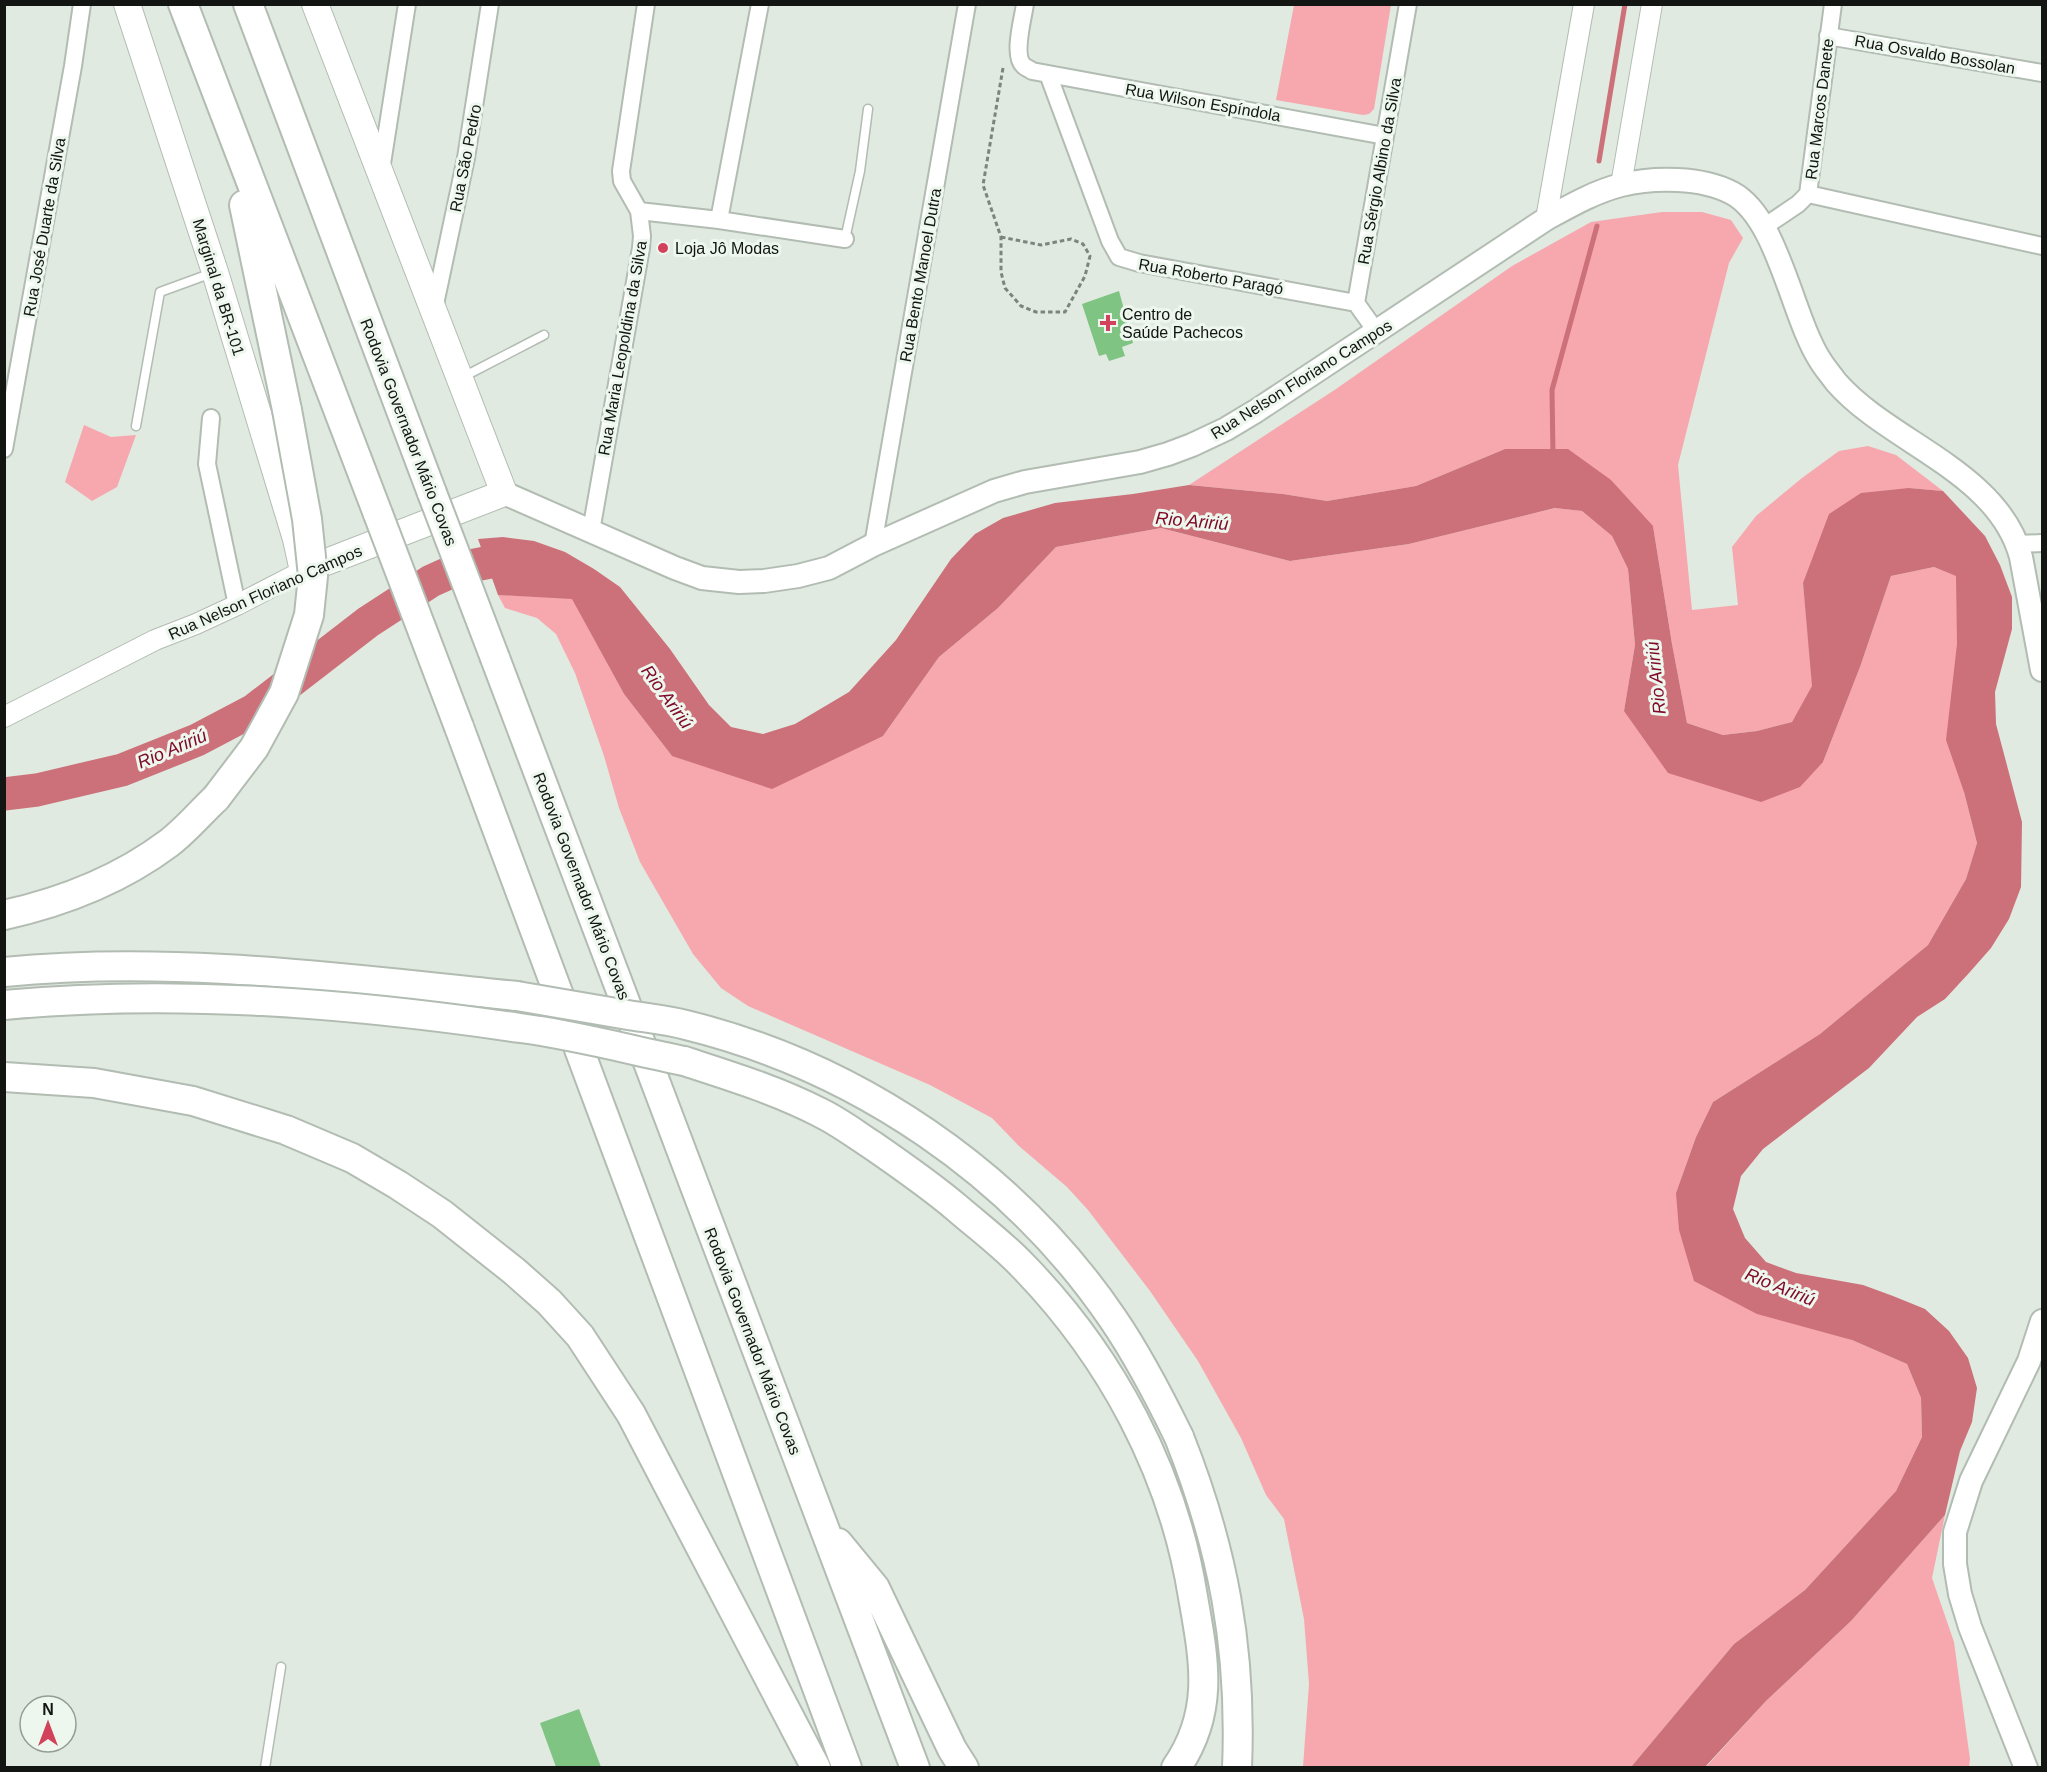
<svg xmlns="http://www.w3.org/2000/svg" width="2047" height="1772" viewBox="0 0 2047 1772" font-family="Arial,sans-serif">
	<style>
		.green { fill: #f6a8ae }
		.water { fill: #cc7079 }
		.lines { fill: none; stroke-linecap: round; stroke-linejoin: round }
		.stream { stroke: #cc7079; stroke-width: 5 }
		.river { stroke: #cc7079; stroke-width: 33 }
		.building { fill: #7fc482 }
		.service-casing { stroke: #b2bcb2; stroke-width: 11 }
		.minor-casing { stroke: #b2bcb2; stroke-width: 20 }
		.tertiary-casing { stroke: #b2bcb2; stroke-width: 22 }
		.secondary-casing { stroke: #b2bcb2; stroke-width: 26 }
		.primary-casing { stroke: #b2bcb2; stroke-width: 28 }
		.motorway-casing { stroke: #b2bcb2; stroke-width: 32 }
		.path { stroke: #7d847d; stroke-width: 3; stroke-dasharray: 4.5 3; stroke-linecap: butt }
		.service { stroke: #fff; stroke-width: 8 }
		.minor { stroke: #fff; stroke-width: 16 }
		.tertiary { stroke: #fff; stroke-width: 20 }
		.secondary { stroke: #fff; stroke-width: 22 }
		.primary { stroke: #fff; stroke-width: 26 }
		.motorway { stroke: #fff; stroke-width: 28 }
		.motorway-bridge-casing { stroke: #b2bcb2; stroke-width: 32; stroke-linecap: butt }
		.motorway-bridge { stroke: #fff; stroke-width: 28 }
		.poi-dot { fill: #d2425b; stroke: #edf7ed; stroke-width: 2 }
		.labels { text-anchor: middle; stroke-width: 6; stroke-linejoin: round; paint-order: stroke }
		.street-label { font-size: 16px; fill: #121512; stroke: #edf7ed }
		.poi-label { font-size: 16px; fill: #121512; stroke: #edf7ed; text-anchor: start }
		.water-label { font-size: 18px; font-style: italic; fill: #800a2a; stroke: #edf7ed }
	</style>
	<rect width="100%" height="100%" fill="#e0eae0"/>
	<!-- green -->
	<path class="green" d="M1294,5H1391L1374,109L1369,114L1363,115L1276,100Z
		M1662,212H1702L1731,220L1743,238L1729,263L1678,465L1692,610L1738,605L1732,547L1756,516L1802,478L1839,451L1868,446L1896,455L1943,491L1909,488L1803,583L1813,686L1792,722L1757,731L1723,735L1687,723L1672,644L1653,526L1505,449L1416,486L1327,501L1283,494L1189,485L1336,389L1512,266L1591,222Z
		M84,425L111,437L136,435L117,487L92,501L65,482Z
		M1556,508L1582,511L1612,536L1628,569L1635,645L1624,711L1823,762L1860,667L1891,576L1934,567L1957,576V644L1964,792L1977,843L1966,879L1928,945L1820,1034L1713,1102L1696,1137L1676,1193L1852,1340L1907,1364L1921,1398L1922,1437L1896,1491L1805,1590L1734,1644L1631,1767H1303L1309,1684L1304,1619L1284,1519L1266,1495L1241,1438L1198,1361L1150,1291L1088,1210L1067,1187L1019,1146L992,1118L930,1085L748,1006L721,988L693,954L640,862L619,808L604,756L575,673L556,634L537,618L505,608L498,595L572,598L624,694L672,756L883,736L939,657L998,608L1056,547L1161,528L1290,561L1409,544Z
		M1945,1515L1932,1578L1954,1642L1970,1759L1969,1767L1705,1768L1766,1701L1851,1621Z"/>
	<!-- water -->
	<path class="water" d="M1505,449H1568L1611,480L1653,526L1672,644L1687,723L1723,735L1757,731L1792,722L1812,686L1803,583L1829,514L1861,493L1909,488L1943,491L1985,536L2000,565L2012,597V629L1995,692L1996,724L2022,822L2021,887L2009,919L1991,948L1969,973L1945,999L1917,1017L1869,1068L1763,1149L1741,1176L1733,1209L1745,1238L1766,1262L1796,1273L1863,1285L1893,1296L1925,1309L1949,1331L1968,1358L1977,1388L1972,1422L1960,1451L1945,1515L1851,1621L1766,1701L1705,1767H1631L1734,1644L1805,1590L1896,1491L1922,1437L1921,1398L1907,1364L1852,1340L1757,1314L1694,1281L1679,1230L1676,1193L1696,1137L1713,1102L1820,1034L1928,945L1966,879L1977,843L1964,792L1946,740L1957,644L1956,576L1934,567L1891,576L1860,667L1823,762L1800,787L1761,802L1668,773L1624,711L1635,645L1628,569L1612,536L1582,511L1555,508L1409,544L1290,561L1161,528L1056,547L998,608L939,657L883,736L772,789L672,756L624,694L572,599L498,595L478,539L503,537L534,541L565,552L594,569L620,587L670,649L709,705L731,727L763,734L795,724L849,692L896,640L951,559L975,534L1003,518L1055,503L1133,494L1189,485L1283,494L1327,501L1416,486Z"/>
	<g class="lines">
		<!-- stream -->
		<path class="stream" d="M1599,161L1625,4
			M1553,455L1552,390L1597,226"/>
		<!-- river -->
		<path class="river" d="M4,794L37,790L122,770L197,740L254,710L368,622L431,581L460,568L516,557L530,560"/>
	</g>
	<!-- building -->
	<path class="building" d="M1119,291L1133,343L1122,347L1125,356L1109,361L1106,354L1099,356L1082,304Z
		M579,1709L601,1767H556L540,1723Z"/>
	<g class="lines">
		<!-- service casing -->
		<g class="service-casing">
			<path id="service" d="M845,239L860,171L868,109
				M463,377L544,335
				M136,426L160,292L212,273
				M265,1768L281,1667"/>
		</g>
		<!-- minor casing -->
		<g class="minor-casing">
			<path id="minor" d="M1025,4C1023,19 1012,56 1024,66C1026,68 1030,69 1032,71L1385,136
				M1828,36L2042,73
				M1048,74L1110,241L1119,257L1139,263L1356,303
				M381,170L407,4
				M1808,194L2042,246
				M639,211L622,181L621,171L646,4
				M719,220L845,239
				M1764,227L1798,204L1808,194L1833,4
				M434,309L466,158L490,4
				M1376,331L1356,303L1408,4
				M211,418L207,464L237,605
				M4,449L73,66L82,4
				M591,531L641,248L642,236L639,211L719,220L760,4
				M2018,544L2042,543
				M873,545L967,4"/>
		</g>
		<!-- tertiary casing -->
		<g class="tertiary-casing">
			<path id="tertiary" d="M1621,185L1652,4
				M1546,219L1584,4
				M4,717L155,640L196,624L237,605L303,571"/>
		</g>
		<!-- secondary casing -->
		<g class="secondary-casing">
			<path id="secondary" d="M504,493L675,568L702,578L739,582L764,581L798,576L829,568L873,545L994,491L1025,482L1140,462L1168,454L1192,445L1226,429L1256,411L1546,219C1570,206 1594,192 1621,185C1654,177 1702,177 1732,193C1778,217 1792,317 1820,360C1824,367 1831,375 1836,382C1889,443 1998,471 2021,557L2042,670
				M2026,1768L1970,1627L1960,1594L1955,1564V1532L1971,1481L2029,1361L2042,1321"/>
		</g>
		<!-- primary casing -->
		<g class="primary-casing">
			<path id="primary" d="M127,4L215,272L296,539L303,571L504,493L315,4"/>
		</g>
		<!-- motorway casing -->
		<g class="motorway-casing">
			<path id="motorway" d="M183,4L378,514
				M248,4L432,493
				M244,205L287,410
				M495,658L915,1768
				M459,727L847,1768
				M4,915C63,902 121,879 169,843C186,830 201,812 216,798
				M4,972C176,955 347,979 517,996
				M684,1061C730,1076 776,1090 819,1112C838,1121 855,1134 872,1145C901,1165 930,1185 957,1208C979,1227 1002,1244 1022,1265C1110,1355 1173,1471 1193,1597C1204,1660 1215,1712 1176,1768
				M4,1077L94,1083L193,1101L286,1130L352,1158L398,1185L442,1214L514,1271L549,1302L580,1336L631,1414L816,1768
				M1179,1437C1223,1548 1242,1648 1237,1768
				M838,1543L875,1588L952,1749L964,1768"/>
		</g>
		<!-- path -->
		<path class="path" d="M1001,237L1041,245L1071,239L1083,244L1090,256L1085,276L1065,312H1036L1021,306L1005,288L1001,272V237L983,185L1003,68"/>
		<!-- service -->
		<use href="#service" class="service"/>
		<!-- minor -->
		<use href="#minor" class="minor"/>
		<!-- tertiary -->
		<use href="#tertiary" class="tertiary"/>
		<!-- secondary -->
		<use href="#secondary" class="secondary"/>
		<!-- primary -->
		<use href="#primary" class="primary"/>
		<!-- motorway -->
		<use href="#motorway" class="motorway"/>
		<!-- motorway-bridge casing -->
		<g class="motorway-bridge-casing">
			<path id="motorway-bridge" d="M432,493L495,658
				M378,514L459,727
				M216,798L254,748L284,693L309,615L313,576L307,519L287,410
				M517,996C554,1002 591,1009 628,1015C647,1018 667,1020 686,1025C857,1067 1014,1173 1113,1319C1139,1357 1159,1396 1179,1437
				M4,1005C176,989 350,1003 520,1028C575,1035 630,1050 684,1061"/>
		</g>
		<!-- motorway-bridge -->
		<use href="#motorway-bridge" class="motorway-bridge"/>
	</g>
	<!-- markers -->
	<g class="poi-dot">
		<circle cx="663" cy="248" r="6"/>
		<path d="M1105 314h6v6h6v6h-6v6h-6v-6h-6v-6h6z"/>
	</g>
	<g class="labels">
		<!-- street labels -->
		<g class="street-label">
			<text transform="translate(1935 54) rotate(10)" y="6">Rua Osvaldo Bossolan</text>
			<text transform="translate(1203 102) rotate(10)" y="6">Rua Wilson Espíndola</text>
			<text transform="translate(1819 109) rotate(-83)" y="6">Rua Marcos Danete</text>
			<text transform="translate(465 158) rotate(-79)" y="6">Rua São Pedro</text>
			<text transform="translate(1379 171) rotate(-80)" y="6">Rua Sérgio Albino da Silva</text>
			<text transform="translate(44 227) rotate(-80)" y="6">Rua José Duarte da Silva</text>
			<text transform="translate(920 275) rotate(-80)" y="6">Rua Bento Manoel Dutra</text>
			<text transform="translate(1211 276) rotate(10)" y="6">Rua Roberto Paragó</text>
			<text transform="translate(219 287) rotate(73)" y="6">Marginal da BR-101</text>
			<text transform="translate(622 348) rotate(-80)" y="6">Rua Maria Leopoldina da Silva</text>
			<text transform="translate(1301 379) rotate(-32)" y="6">Rua Nelson Floriano Campos</text>
			<text transform="translate(409 432) rotate(69)" y="6">Rodovia Governador Mário Covas</text>
			<text transform="translate(265 592) rotate(-24)" y="6">Rua Nelson Floriano Campos</text>
			<text transform="translate(582 886) rotate(69)" y="6">Rodovia Governador Mário Covas</text>
			<text transform="translate(753 1341) rotate(69)" y="6">Rodovia Governador Mário Covas</text>
		</g>
		<!-- poi labels -->
		<g class="poi-label">
			<text x="675" y="254">Loja Jô Modas</text>
			<text x="1122" y="320">Centro de<tspan x="1122" dy="18">Saúde Pachecos</tspan></text>
		</g>
		<!-- water labels -->
		<g class="water-label">
			<text transform="translate(1192 521) rotate(5)" y="6">Rio Aririú</text>
			<text transform="translate(1656 678) rotate(-96)" y="6">Rio Aririú</text>
			<text transform="translate(667 697) rotate(54)" y="6">Rio Aririú</text>
			<text transform="translate(172 749) rotate(-23)" y="6">Rio Aririú</text>
			<text transform="translate(1780 1287) rotate(22)" y="6">Rio Aririú</text>
		</g>
	</g>
	<!-- border -->
	<rect width="2047" height="1772" fill="none" stroke="#121512" stroke-width="12"/>
	<!-- north arrow -->
	<g transform="translate(48 1724)"><circle r="28" fill="#edf7ed" stroke="#959d95" stroke-width="1.5"/>
	<path d="M0-4.5L10 22L0 15L-10 22Z" fill="#d2425b"/>
	<text y="-9" font-size="16" font-weight="bold" text-anchor="middle" fill="#121512">N</text>
	</g>
</svg>
